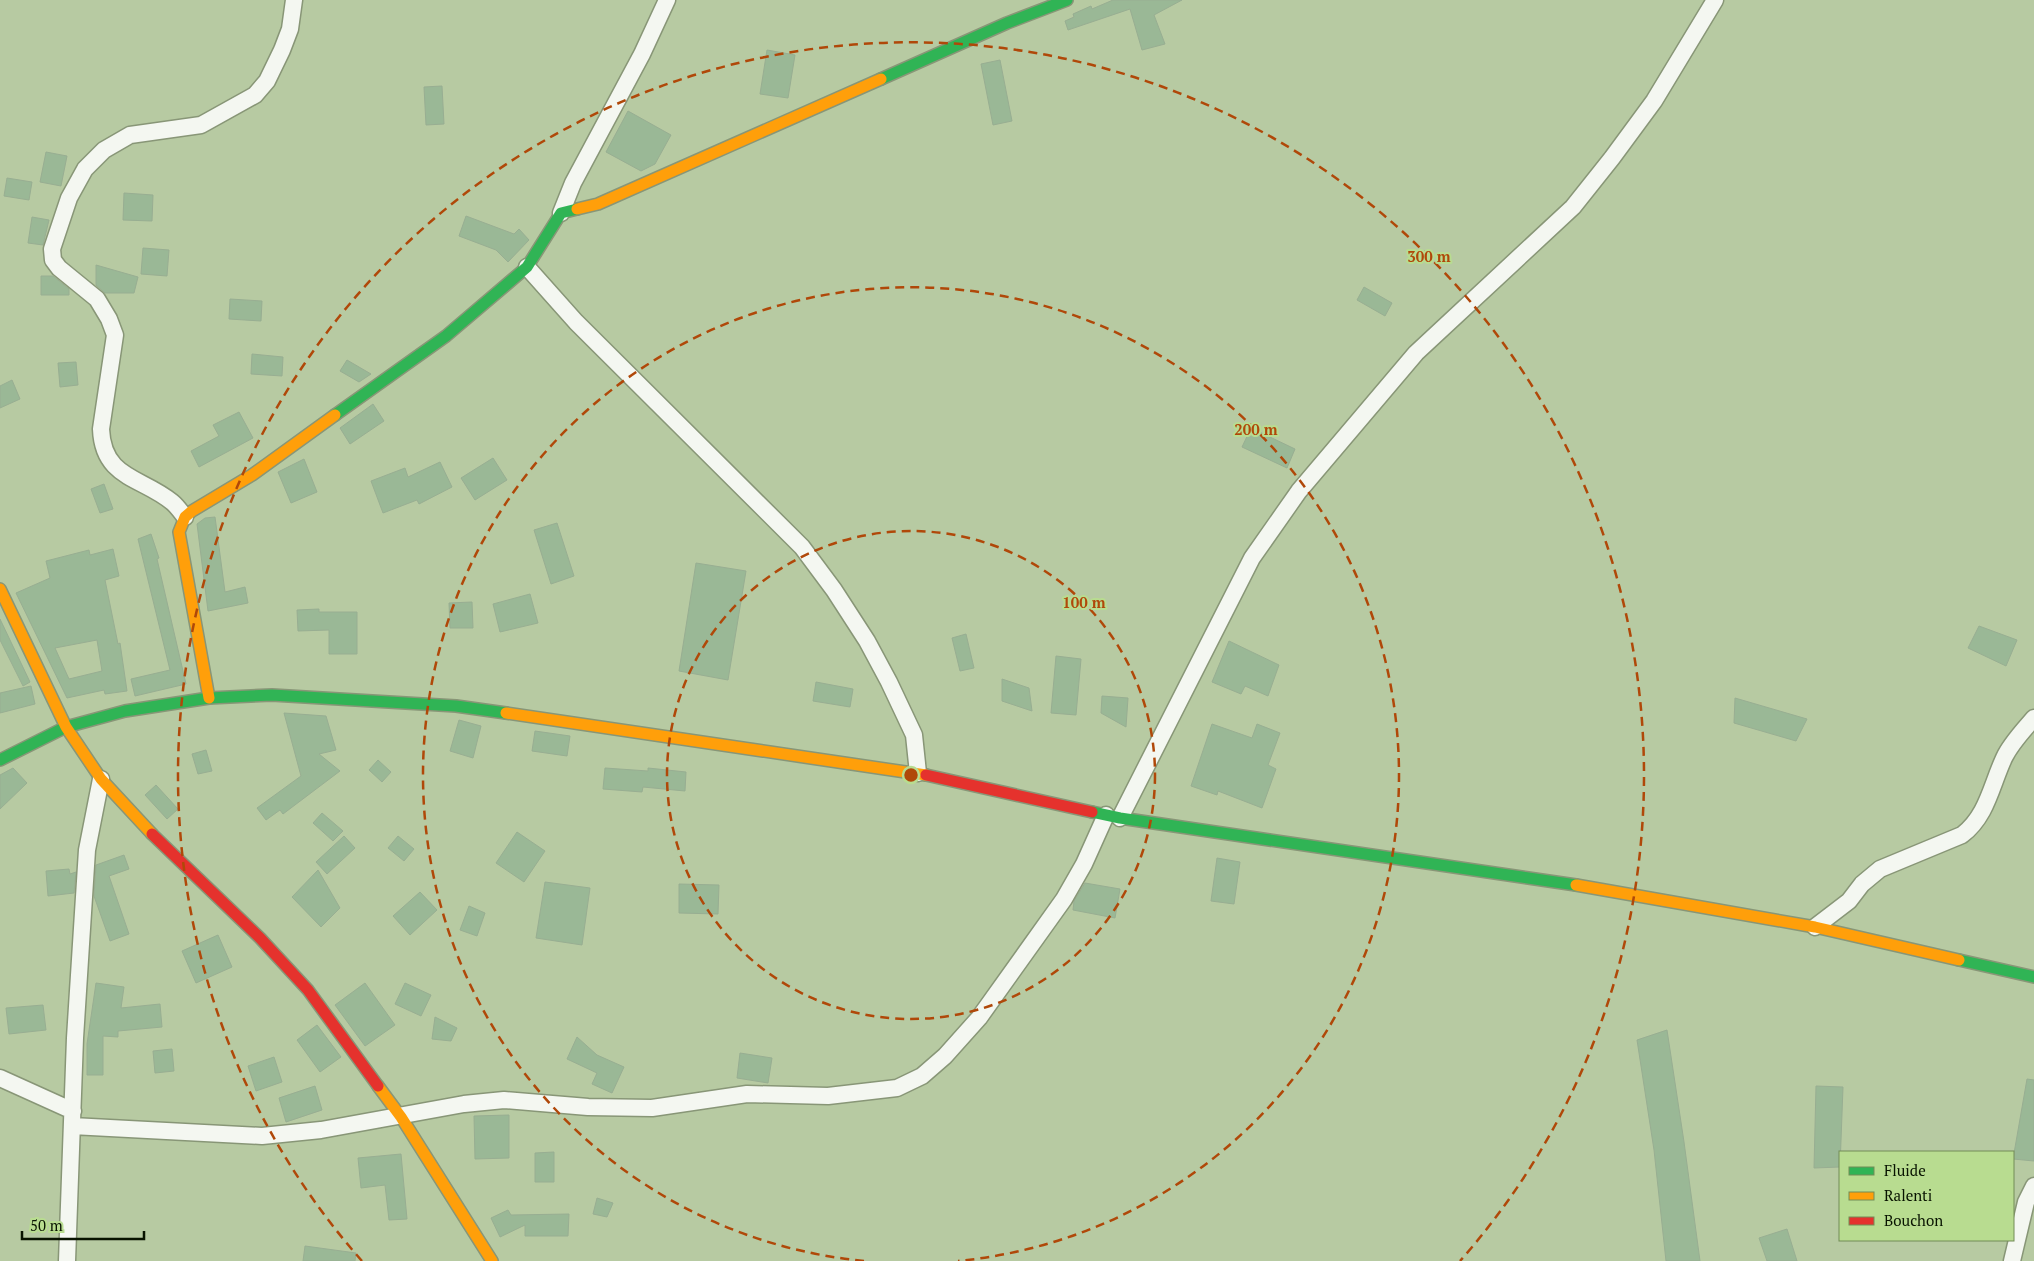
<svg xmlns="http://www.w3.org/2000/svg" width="2034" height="1261" viewBox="0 0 2034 1261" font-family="'PT Serif',serif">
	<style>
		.building { fill: #9ab896; stroke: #98ae92; fill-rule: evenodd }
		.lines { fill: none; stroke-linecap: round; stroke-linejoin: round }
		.street-casing { stroke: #889677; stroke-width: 19 }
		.fast-casing { stroke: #889677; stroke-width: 14 }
		.slow-casing { stroke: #889677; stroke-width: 14 }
		.jam-casing { stroke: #889677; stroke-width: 14 }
		.street { stroke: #f4f7f1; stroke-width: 16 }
		.fast { stroke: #30b455; stroke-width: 11 }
		.slow { stroke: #ff9f0a; stroke-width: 11 }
		.jam { stroke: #e5322d; stroke-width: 11 }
		.ring { fill: none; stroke: #b04809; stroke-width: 2.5; stroke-dasharray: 9 6 }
		.centre { fill: #b04809; stroke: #b8dc90; stroke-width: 2.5 }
		.ring-label { font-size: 15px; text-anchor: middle; font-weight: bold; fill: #b04809; stroke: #b8dc90; stroke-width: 4; stroke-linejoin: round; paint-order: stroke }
	</style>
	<rect width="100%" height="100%" fill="#b7caa2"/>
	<!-- building -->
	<path class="building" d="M1113,0H1182L1154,15L1165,44L1142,50L1130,9L1068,30L1065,21L1074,17L1073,14L1091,6L1092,9Z
		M767,50L795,55L788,98L760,94Z
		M1000,60L1012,121L993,125L981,64Z
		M442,86L444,124L426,125L424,87Z
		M628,111L671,135L655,164L641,171L606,152Z
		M46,152L67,156L61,186L40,182Z
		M7,178L32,182L29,200L4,196Z
		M124,193L153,195L152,221L123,220Z
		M466,216L514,234L519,229L529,240L508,262L496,250L459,236Z
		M32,217L49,220L43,245L28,243Z
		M143,248L169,250L167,276L141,274Z
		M96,265L138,277L134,293H105L96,285Z
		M41,276H53L69,289V295H41Z
		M1364,287L1392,303L1385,316L1357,300Z
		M230,299L262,301L261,321L229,319Z
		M252,354L283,357L282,376L251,374Z
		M347,360L371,374L359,382L340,371Z
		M76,362L78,385L60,387L58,363Z
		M12,380L20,399L0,408V386Z
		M373,404L384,421L350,444L340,428Z
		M239,412L253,438L199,467L191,451L219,436L213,425Z
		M1251,428L1295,449L1287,468L1242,447Z
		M493,458L507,480L475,500L461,478Z
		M304,459L317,492L291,503L278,472Z
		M440,462L452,487L419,504L417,500L383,513L371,481L405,468L408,477Z
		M104,484L113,509L100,513L91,489Z
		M215,517L225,592L245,587L248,603L208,611L197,524L205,518Z
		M557,523L574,576L551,584L534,530Z
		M151,534L159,558L157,559L186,684L135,696L131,679L170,670L138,539Z
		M113,549L119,576L105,580L118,644L120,643L127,691L105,694L104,690L67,698L16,593L50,578L46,561L89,550L90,555ZM97,640L102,671L69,679L55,648Z
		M696,563L746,571L728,680L679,671Z
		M530,594L538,623L500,632L493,604Z
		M472,602L473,628H450L449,603Z
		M319,609V612H357V654H329V630L298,631L297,610Z
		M0,619L30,682L23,686L0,640Z
		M1979,626L2017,640L2006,666L1968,648Z
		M966,634L974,668L960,671L952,638Z
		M1229,641L1279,665L1268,696L1245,686L1241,694L1212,682Z
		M1056,656L1081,659L1076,715L1051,713Z
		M1002,679L1029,688L1032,711L1002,701Z
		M816,682L853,689L850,707L813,701Z
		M31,686L35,704L0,713V693Z
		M1102,696L1128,698L1126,727L1101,713Z
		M1735,698L1807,719L1796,741L1734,723Z
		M284,713L326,716L336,750L319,754L340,771L283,814L280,810L266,820L257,808L301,776Z
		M459,720L481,726L473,758L450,751Z
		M1212,724L1252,738L1257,724L1280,733L1268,765L1276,769L1262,808L1218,791L1217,795L1191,786Z
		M535,731L570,736L567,756L532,751Z
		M206,750L212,771L198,774L192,754Z
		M378,760L391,772L382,782L369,770Z
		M13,768L27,783L0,809V775Z
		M605,768L648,771V768L686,772L685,791L643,787L642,792L603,789Z
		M156,785L178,809L167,819L145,795Z
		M322,813L343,831L333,841L313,823Z
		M517,832L545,851L524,882L496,863Z
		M344,836L355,848L327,874L316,862Z
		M398,836L414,849L404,861L388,848Z
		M124,855L129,869L109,876L129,934L110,941L94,896L96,865Z
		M1217,858L1240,862L1234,904L1211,901Z
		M69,869L70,874L76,872L74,893L48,896L46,871Z
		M318,870L340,908L321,927L292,897Z
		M545,882L590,888L582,945L536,938Z
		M1085,883L1120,889L1115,918L1073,910L1074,901Z
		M679,884L719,885L718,914L679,913Z
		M420,892L437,910L410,935L393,916Z
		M469,906L485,913L477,936L460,930Z
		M218,935L232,967L196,983L182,951Z
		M96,983L124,987L121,1008L160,1004L162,1027L118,1031V1037L103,1036V1075H87V1044Z
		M365,983L395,1025L365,1046L335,1005Z
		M405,983L431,995L421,1016L395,1004Z
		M43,1005L46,1030L9,1034L6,1008Z
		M435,1017L457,1028L451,1041L432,1039Z
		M317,1025L341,1057L320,1072L297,1040Z
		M1667,1030L1684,1142L1700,1261H1666L1654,1150L1637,1040Z
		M577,1037L597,1055L624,1067L612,1093L592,1084L597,1073L567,1059Z
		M172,1049L174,1071L155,1073L153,1051Z
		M740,1053L772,1058L768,1083L737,1078Z
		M274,1057L282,1082L256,1091L248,1066Z
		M2027,1079L2034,1080V1161L2013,1159Z
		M315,1086L322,1110L286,1122L279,1098Z
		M1816,1086L1843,1087L1840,1167L1814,1168Z
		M509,1115V1158L475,1159L474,1116Z
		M554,1152V1182H535V1153Z
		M401,1154L407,1219L389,1220L385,1185L361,1188L358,1158Z
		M597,1198L613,1203L607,1217L593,1214Z
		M508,1210L511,1215L569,1214L568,1236H525V1225L500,1237L491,1218Z
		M1787,1229L1797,1261H1767L1759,1238Z
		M305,1246L356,1253L355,1261H303Z"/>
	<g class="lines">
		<!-- street casing -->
		<g class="street-casing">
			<path id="street" d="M561,213L573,183L642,54L667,0
				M527,267L576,322L802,547L834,590L867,641L889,682L914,735L918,773
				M185,517C181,512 177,506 172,502C142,477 103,479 101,429L115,335L109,319L97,299L59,268L53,260L52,249L69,198L85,169L104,150L130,135L201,125L255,95L267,81L282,50L290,29L294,0
				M1120,818L1252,558L1299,491L1416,353L1573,207L1612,158L1654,101L1715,0
				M1815,927L1849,901L1862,884L1880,869L1962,835C1987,816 1991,786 2004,758C2011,743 2023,731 2034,718
				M0,1078L73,1111
				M72,1126L262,1136L321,1130L464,1104L504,1100L588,1107L652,1108L747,1094L828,1096L897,1088L922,1076L945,1056L979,1018L1064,899L1084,864L1106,815
				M67,1261L75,1038L87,850L101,779
				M2012,1261L2026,1202L2034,1186"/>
		</g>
		<!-- fast casing -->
		<g class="fast-casing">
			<path id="fast" d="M881,79L1007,23L1067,0
				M335,415L446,336L527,267L561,213L577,209
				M0,760L66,727L125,711L209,698L272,695L456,706L506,713
				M1092,812L1120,818L1576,885
				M1959,960L2034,977"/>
		</g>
		<!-- slow casing -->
		<g class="slow-casing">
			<path id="slow" d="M577,209L598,204L881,79
				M0,589L66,727L101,779L152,834
				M209,698L179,532L185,517L192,511L252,475L335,415
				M506,713L926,775
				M1576,885L1815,927L1959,960
				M378,1086L401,1117L492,1261"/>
		</g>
		<!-- jam casing -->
		<g class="jam-casing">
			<path id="jam" d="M926,775L1092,812
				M152,834L260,938L308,990L378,1086"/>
		</g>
		<!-- street -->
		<use href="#street" class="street"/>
		<!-- fast -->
		<use href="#fast" class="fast"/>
		<!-- slow -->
		<use href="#slow" class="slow"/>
		<!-- jam -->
		<use href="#jam" class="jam"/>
	</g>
	<!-- distance rings -->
	<g class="ring">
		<circle cx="911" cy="775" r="244"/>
		<path d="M864 1261A488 488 0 1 1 958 1261"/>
		<path d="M362 1261A733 733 0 1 1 1460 1261"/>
	</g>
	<circle cx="911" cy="775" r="8" class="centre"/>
	<g class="ring-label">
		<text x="1429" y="262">300 m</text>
		<text x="1256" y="435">200 m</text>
		<text x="1084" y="608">100 m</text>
	</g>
	<!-- legend -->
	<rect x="1839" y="1151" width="175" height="90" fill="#b8dc90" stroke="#728c56"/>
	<rect x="1849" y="1167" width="25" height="8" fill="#30b455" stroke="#728c56"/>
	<text x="1884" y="1176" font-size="15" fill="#081300">Fluide</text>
	<rect x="1849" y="1192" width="25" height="8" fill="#ff9f0a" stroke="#728c56"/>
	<text x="1884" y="1201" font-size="15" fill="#081300">Ralenti</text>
	<rect x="1849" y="1217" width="25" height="8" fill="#e5322d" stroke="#728c56"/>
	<text x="1884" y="1226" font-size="15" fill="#081300">Bouchon</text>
	<!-- scale -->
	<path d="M22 1231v8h122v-8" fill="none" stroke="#081300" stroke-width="2.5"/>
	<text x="30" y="1231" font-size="15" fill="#081300" stroke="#b8dc90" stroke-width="4" paint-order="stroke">50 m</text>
</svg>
